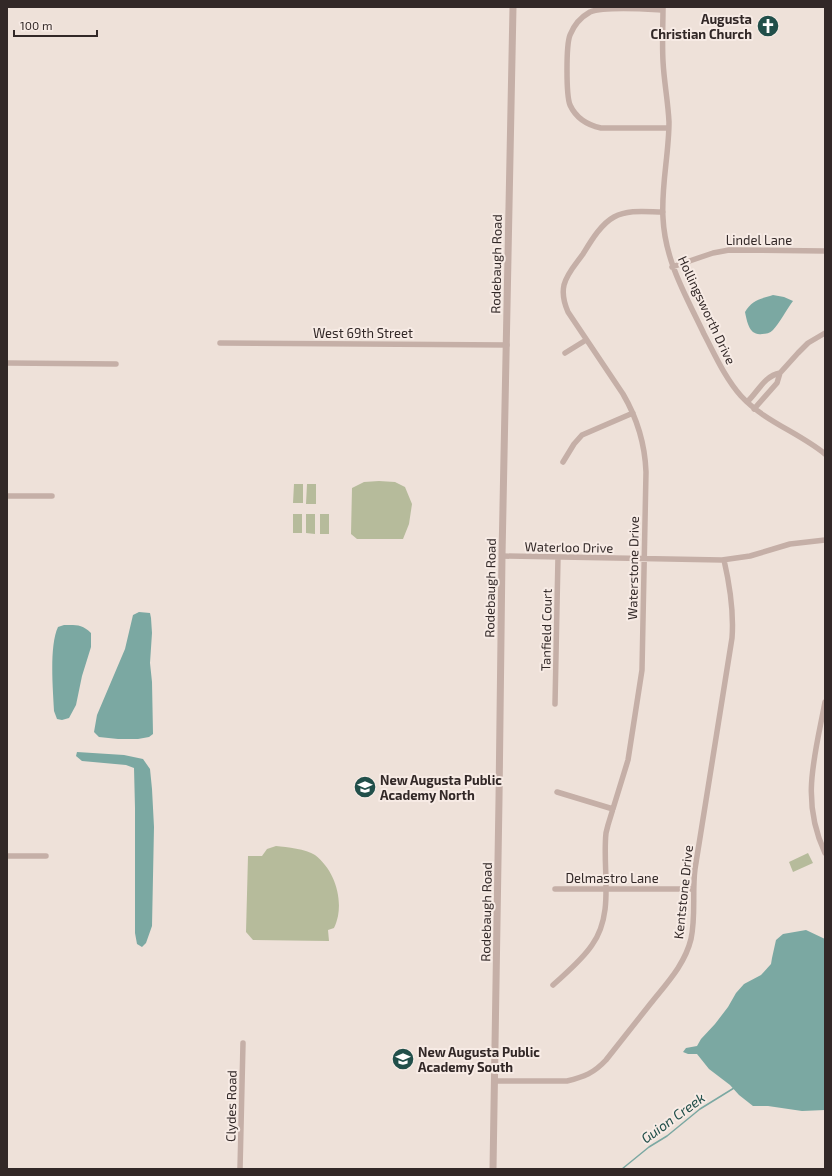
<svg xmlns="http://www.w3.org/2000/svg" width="832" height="1176" viewBox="0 0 832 1176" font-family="'Exo 2',sans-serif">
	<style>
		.green { fill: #b6bb9b }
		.water { fill: #7ba8a2 }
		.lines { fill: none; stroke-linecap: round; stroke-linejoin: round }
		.stream { stroke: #7ba8a2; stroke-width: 1.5 }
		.minor { stroke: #c5afa7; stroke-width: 5.5 }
		.tertiary { stroke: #c5afa7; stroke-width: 7 }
		.labels { text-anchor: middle; stroke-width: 4; stroke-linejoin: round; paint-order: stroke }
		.poi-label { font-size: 13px; font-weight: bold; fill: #322827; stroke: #f7ebe5; text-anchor: start }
		.street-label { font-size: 13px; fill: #322827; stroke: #f7ebe5 }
		.water-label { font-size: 14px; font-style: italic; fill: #214f4a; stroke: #f7ebe5 }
	</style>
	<rect width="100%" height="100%" fill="#eee1d9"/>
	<!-- green -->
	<path class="green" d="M379,481L395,482L405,487L412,504L409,524L403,539H357L351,534L352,488L364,482Z
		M294,484H303V503H293Z
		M307,484H316V504H306Z
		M293,514H302V533H293Z
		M306,514H315V534L306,533Z
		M320,514H329V534H320Z
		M276,846C287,847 306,849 315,855C333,869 342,894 338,916C337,920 336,924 334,928L328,930L329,941L253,940L246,932L248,856H262L267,849Z
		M808,853L813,863L793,872L789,862Z"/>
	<!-- water -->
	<path class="water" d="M773,295L784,297L793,301C787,309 779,324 773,330C770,333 766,334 762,334C749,336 747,321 745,312C752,300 760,299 773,295Z
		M139,612L150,613L151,618L152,633L150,663L152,682L153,734L149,737L138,739H118L99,737L94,732L97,715L125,649L133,615Z
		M64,625C76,625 82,624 91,633V647L82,676L76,705L69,718L62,720L57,719L54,711C53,690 49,646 58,627Z
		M77,752L124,755L143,759L150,769L152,789L154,827L152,926L146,943L142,947L137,944L135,933V808L134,768L126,765L82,761L76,756Z
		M806,930L825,939V1110L802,1111L768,1106H753L739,1095L730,1085L709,1069L697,1054H688L683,1052L686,1048L697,1046L701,1039L715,1024L728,1007L736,993L744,984L761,975L771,964L772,958L776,940L783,934Z"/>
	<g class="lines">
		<!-- stream -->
		<path class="stream" d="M622,1169L649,1147L667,1136L700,1109L734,1088"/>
		<!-- minor -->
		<path class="minor" d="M663,7C663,25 662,43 663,61C664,82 668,101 669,122C669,154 661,186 663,218C665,261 686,296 704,334C715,355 725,378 741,396C765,422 798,432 825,454
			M663,10C645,9 605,6 590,12C581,17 574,25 570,35C566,45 566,95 570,105C576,118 587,125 601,128H668
			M672,267L713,253L729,250L825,251
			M220,343L507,345
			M565,353L586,340
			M7,363L116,364
			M747,402C758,392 764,376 780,373
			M754,409L777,383L780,373L798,353L808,343L825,333
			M563,462L574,444L582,435L633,413
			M7,496H52
			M502,556L722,560L750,556L790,544L825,540
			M825,702C815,756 800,800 825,853
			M555,704L558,557
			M557,792L613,809
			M7,856H46
			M555,889H693
			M553,985C566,973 582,960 592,945C615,913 602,870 606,833L608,825L628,760L642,670L646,472C645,444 637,418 623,394L568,312C564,303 562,294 564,285C567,273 576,264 583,254C591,241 601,224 614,217C629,209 647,212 663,212
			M495,1081H567C584,1077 594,1073 606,1060C621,1041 636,1022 651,1003C667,983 685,964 691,939C696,916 692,892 695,869L732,638C734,612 730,586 724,560
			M240,1169L243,1043"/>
		<!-- tertiary -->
		<path class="tertiary" d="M493,1169L499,799L502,556L513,7"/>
	</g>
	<!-- icons -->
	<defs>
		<g id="church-disc" transform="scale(1.15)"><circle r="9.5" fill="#214f4a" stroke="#f7ebe5"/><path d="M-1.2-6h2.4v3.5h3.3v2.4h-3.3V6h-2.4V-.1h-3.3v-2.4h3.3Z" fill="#fff"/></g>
		<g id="school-disc" transform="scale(1.15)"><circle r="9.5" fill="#214f4a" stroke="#f7ebe5"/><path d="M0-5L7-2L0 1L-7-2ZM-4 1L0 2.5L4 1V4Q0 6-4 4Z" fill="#fff"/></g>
	</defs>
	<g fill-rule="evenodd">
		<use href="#church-disc" x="768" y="26"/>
		<use href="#school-disc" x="365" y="787"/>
		<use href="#school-disc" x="403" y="1059"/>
	</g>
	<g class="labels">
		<!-- poi labels -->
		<g class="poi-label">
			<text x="752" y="24" text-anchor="end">Augusta<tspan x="752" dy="15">Christian Church</tspan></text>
			<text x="380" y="785">New Augusta Public<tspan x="380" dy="15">Academy North</tspan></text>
			<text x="418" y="1057">New Augusta Public<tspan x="418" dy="15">Academy South</tspan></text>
		</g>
		<!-- street labels -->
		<g class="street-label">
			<text x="759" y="245">Lindel Lane</text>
			<text transform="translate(496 264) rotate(-89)" y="5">Rodebaugh Road</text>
			<text transform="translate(707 310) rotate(65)" y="5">Hollingsworth Drive</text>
			<text x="363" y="338">West 69th Street</text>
			<text transform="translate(569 547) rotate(1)" y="5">Waterloo Drive</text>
			<text transform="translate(633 568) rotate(-89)" y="5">Waterstone Drive</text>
			<text transform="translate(490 588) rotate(-89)" y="5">Rodebaugh Road</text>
			<text transform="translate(546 630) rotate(-89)" y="5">Tanfield Court</text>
			<text x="612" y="883">Delmastro Lane</text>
			<text transform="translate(683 892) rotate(-84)" y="5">Kentstone Drive</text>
			<text transform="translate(486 912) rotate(-89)" y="5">Rodebaugh Road</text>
			<text transform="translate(231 1106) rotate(-89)" y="5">Clydes Road</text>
		</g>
		<!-- water labels -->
		<g class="water-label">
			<text transform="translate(673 1118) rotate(-36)" y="5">Guion Creek</text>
		</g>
	</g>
	<!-- border -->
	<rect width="832" height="1176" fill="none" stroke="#322827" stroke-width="16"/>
	<!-- scale -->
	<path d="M14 30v6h83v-6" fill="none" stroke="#322827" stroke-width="2"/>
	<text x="20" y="30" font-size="12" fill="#322827" stroke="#f7ebe5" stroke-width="3" paint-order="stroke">100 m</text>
</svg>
